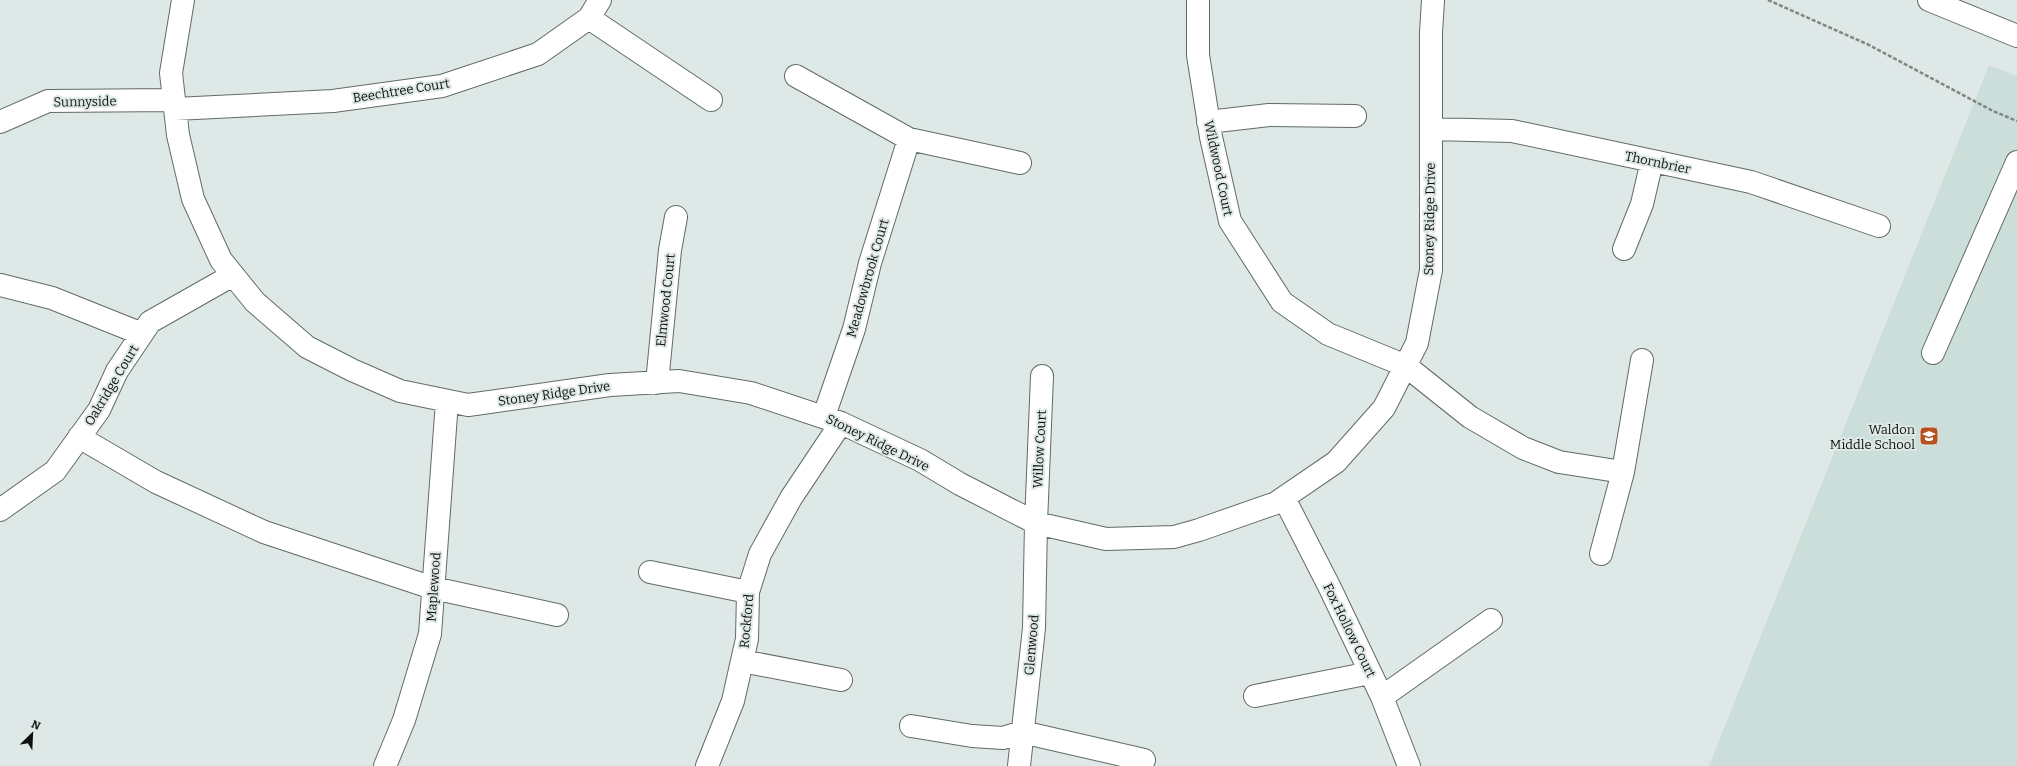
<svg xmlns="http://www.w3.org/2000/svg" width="2017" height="766" viewBox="0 0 2017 766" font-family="Bitter,serif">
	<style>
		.built { fill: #cbdeda }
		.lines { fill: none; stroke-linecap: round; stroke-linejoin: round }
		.minor-casing { stroke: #616b68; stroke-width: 24 }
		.path { stroke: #808685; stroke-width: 2.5; stroke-dasharray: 4 2; stroke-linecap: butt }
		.minor { stroke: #fff; stroke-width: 22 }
		.labels { text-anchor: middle; stroke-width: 4; stroke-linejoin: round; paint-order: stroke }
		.street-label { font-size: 13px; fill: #0e1111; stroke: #dee8e6 }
		.poi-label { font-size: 13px; fill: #0e1111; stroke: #dee8e6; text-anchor: end }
	</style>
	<rect width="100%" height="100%" fill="#dee8e6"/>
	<!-- built -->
	<path class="built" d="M1989,65L2017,76V766H1709Z"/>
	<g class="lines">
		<!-- minor casing -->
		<g class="minor-casing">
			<path id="minor" d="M183,0L171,73L178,135L193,199L221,260L255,302L307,347L352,370L400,391L468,405L610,385L679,381L751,393L841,423L920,460L960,484L1036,523L1106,539L1174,537L1199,530L1276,503L1336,462L1384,408L1417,343L1431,270V33L1433,0
				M1198,0V55L1211,137L1230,221L1282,302L1328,334L1406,366L1470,417L1523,448L1559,462L1623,472
				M1929,0L2017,36
				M589,18L711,100
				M796,76L909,139L1020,163
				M175,109L333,101L442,86L538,54L589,18L600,0
				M0,122L48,101L174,100
				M1208,122L1269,115L1355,116
				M1431,129L1512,131L1751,182L1879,226
				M1624,249L1642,204L1652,161
				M0,285L52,298L142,334
				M1933,353L2017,162
				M657,383L670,250L676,217
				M824,416L854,329L870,263L909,139
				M79,437L156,482L264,532L433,588L557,615
				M1284,498L1329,586L1382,697L1409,766
				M0,510L55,471L99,410L117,371L150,322L233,275
				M1601,554L1623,472L1642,360
				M650,572L748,592
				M742,661L841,680
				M1255,696L1370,673
				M1382,697L1491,620
				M911,726L972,736L1003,738L1022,732L1144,760
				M385,766L404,720L430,634L447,401
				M707,766L733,701L747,639L748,592L760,554L791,498L841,423
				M1019,766L1034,628L1036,523L1042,376"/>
		</g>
		<!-- path -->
		<path class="path" d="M1768,0L1869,45L1993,111L2017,121"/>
		<!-- minor -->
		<use href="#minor" class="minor"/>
	</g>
	<!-- icons -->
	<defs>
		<g id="school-square" transform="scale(1)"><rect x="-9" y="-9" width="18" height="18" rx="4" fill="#b65120" stroke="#dee8e6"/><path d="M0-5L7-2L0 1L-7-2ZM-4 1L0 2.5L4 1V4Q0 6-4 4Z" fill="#fff"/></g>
	</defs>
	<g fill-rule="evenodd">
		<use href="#school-square" x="1929" y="436"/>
	</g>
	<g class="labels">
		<!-- street labels -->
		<g class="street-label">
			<text transform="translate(401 90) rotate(-9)" y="5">Beechtree Court</text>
			<text transform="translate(85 101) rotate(-1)" y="5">Sunnyside</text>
			<text transform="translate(1658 162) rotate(12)" y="5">Thornbrier</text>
			<text transform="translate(1219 168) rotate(78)" y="5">Wildwood Court</text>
			<text transform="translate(1429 219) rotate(-89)" y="5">Stoney Ridge Drive</text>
			<text transform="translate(867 278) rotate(-74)" y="5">Meadowbrook Court</text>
			<text transform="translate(665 300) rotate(-84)" y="5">Elmwood Court</text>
			<text transform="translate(111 385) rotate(-59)" y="5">Oakridge Court</text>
			<text transform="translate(554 393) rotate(-8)" y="5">Stoney Ridge Drive</text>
			<text transform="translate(878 442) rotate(26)" y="5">Stoney Ridge Drive</text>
			<text transform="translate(1039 449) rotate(-87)" y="5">Willow Court</text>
			<text transform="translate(433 587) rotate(-86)" y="5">Maplewood</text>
			<text transform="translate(746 621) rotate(-85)" y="5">Rockford</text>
			<text transform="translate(1350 630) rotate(64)" y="5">Fox Hollow Court</text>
			<text transform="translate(1031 645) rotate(-85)" y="5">Glenwood</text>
		</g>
		<!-- poi labels -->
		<g class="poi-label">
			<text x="1915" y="434">Waldon<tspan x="1915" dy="15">Middle School</tspan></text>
		</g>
	</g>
	<!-- north arrow -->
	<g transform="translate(32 734) rotate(24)" stroke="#dee8e6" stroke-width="3" paint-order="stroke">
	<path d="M0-3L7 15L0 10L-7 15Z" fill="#0e1111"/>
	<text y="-6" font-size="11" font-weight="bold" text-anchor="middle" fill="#0e1111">N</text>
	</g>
</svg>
